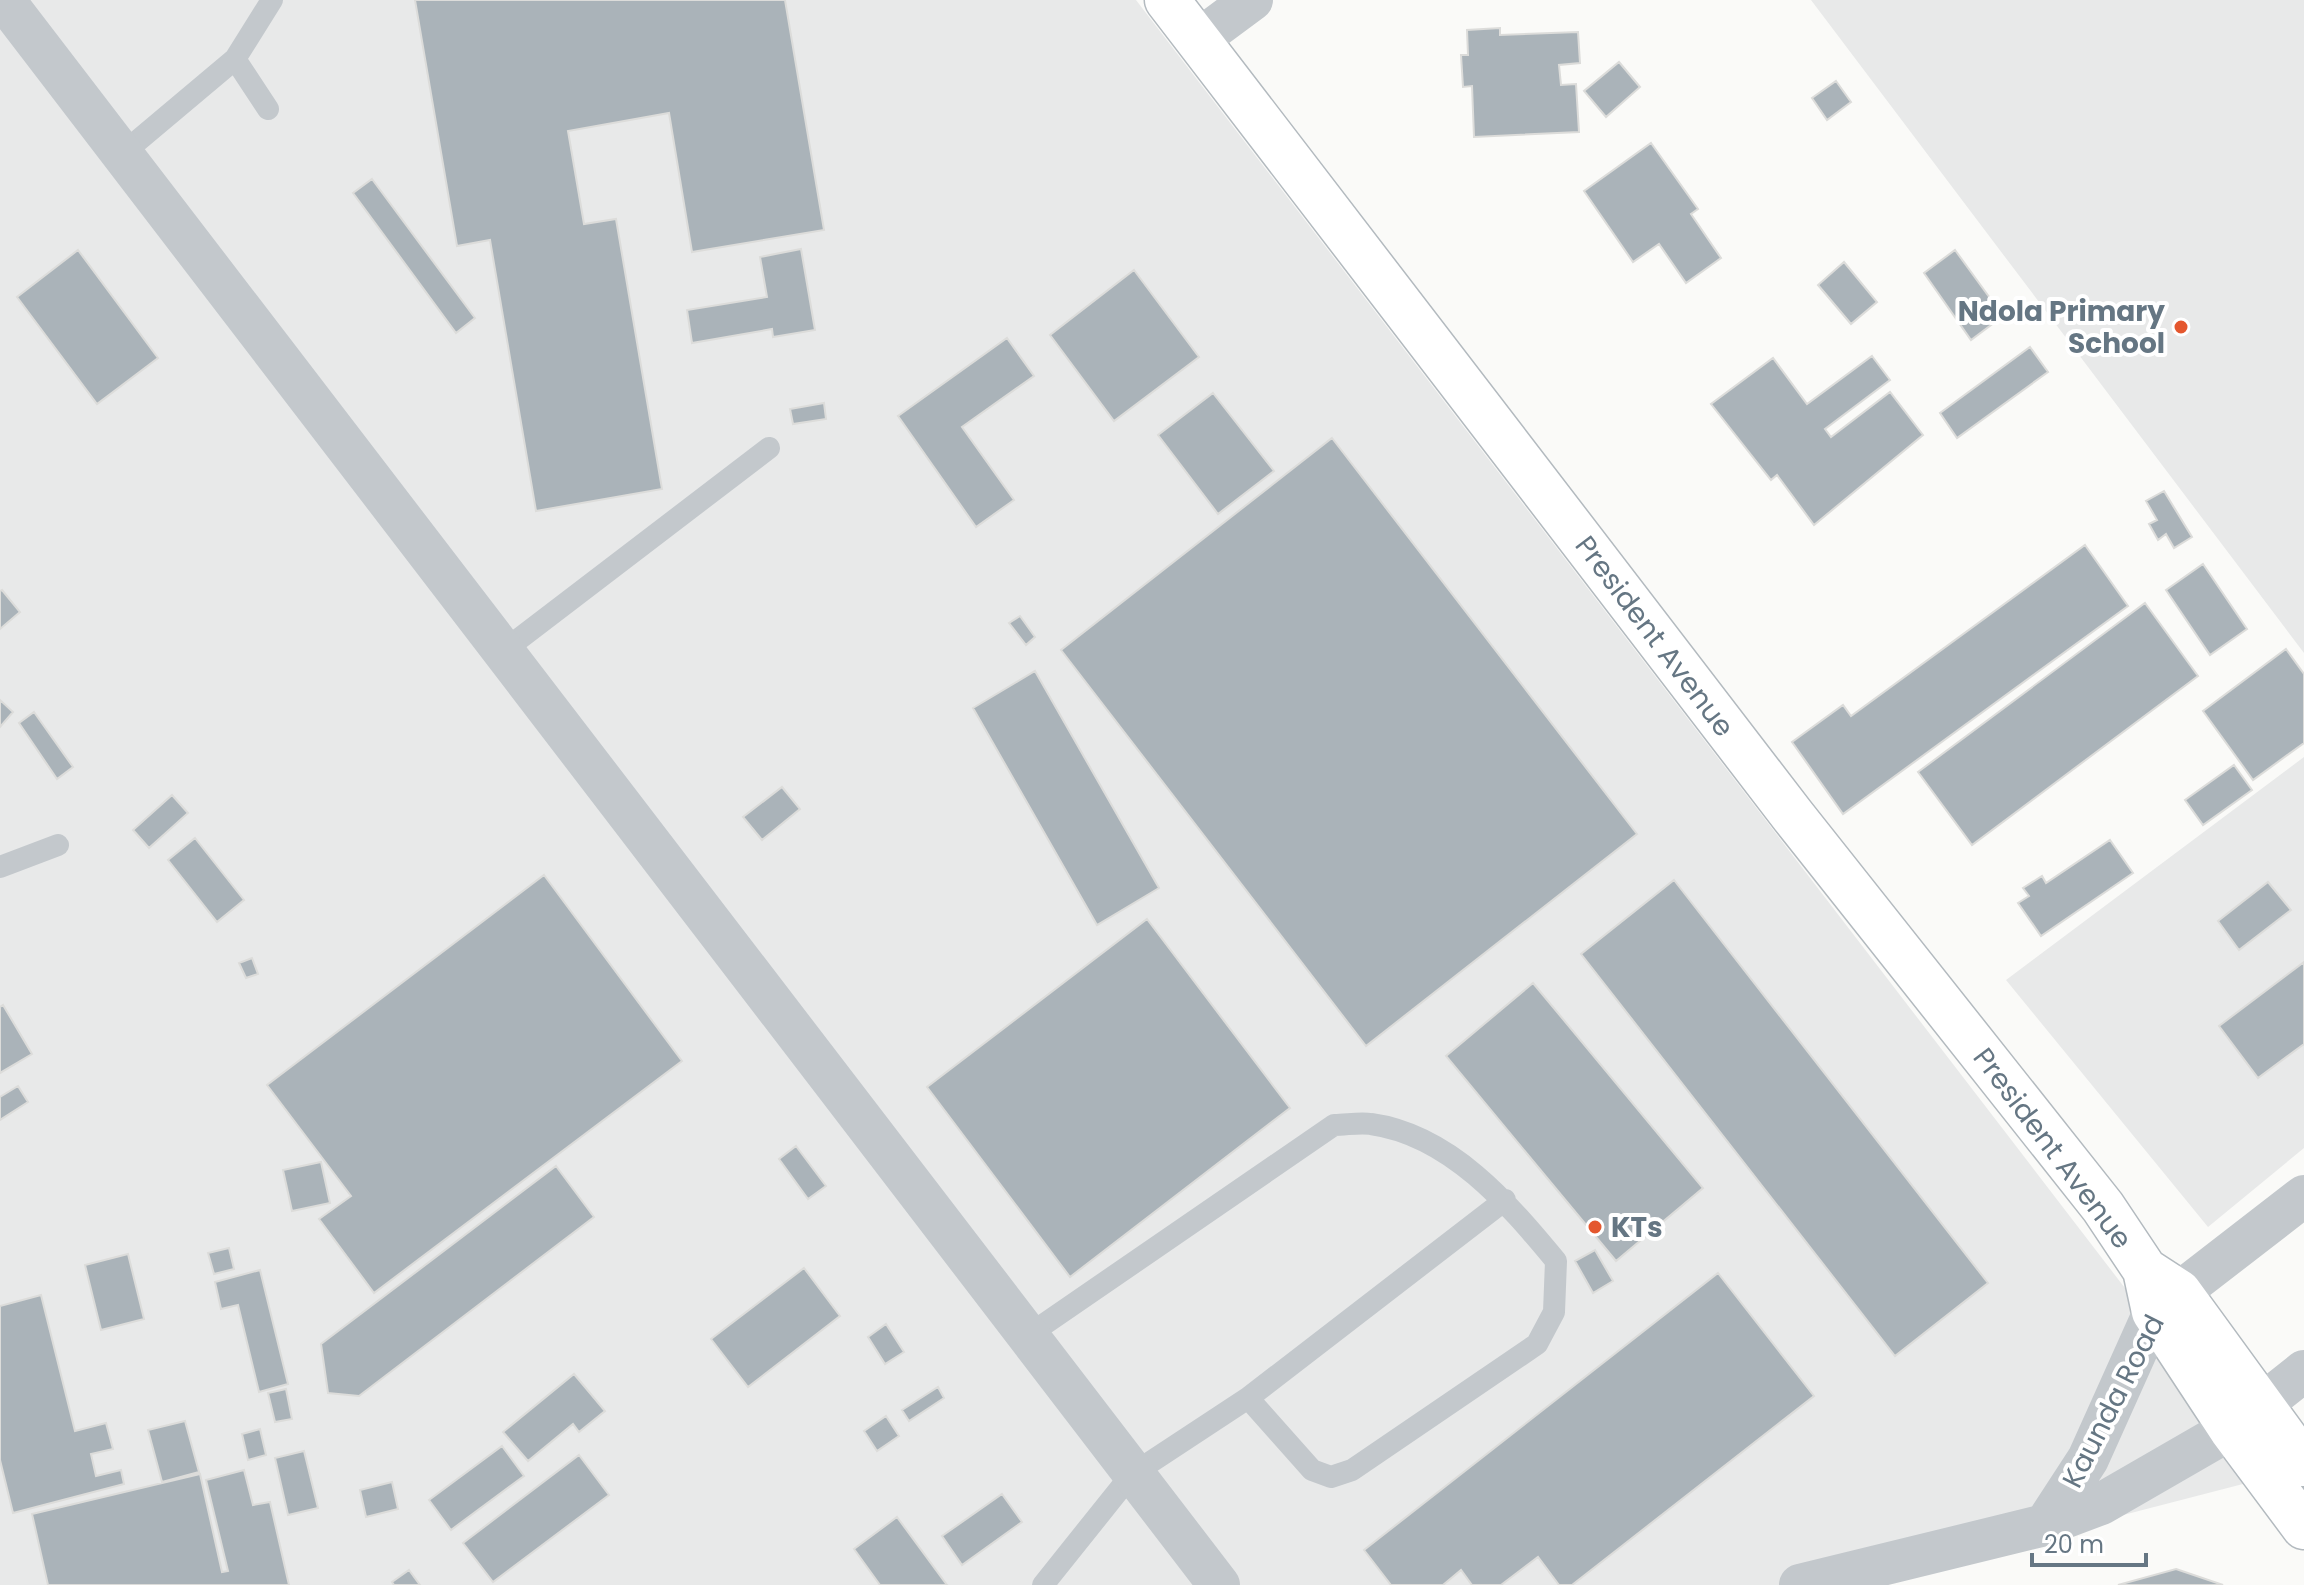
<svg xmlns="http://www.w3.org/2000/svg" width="2304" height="1585" viewBox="0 0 2304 1585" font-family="Poppins,sans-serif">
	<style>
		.built { fill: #e8e9e9 }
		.building { fill: #aab3b9; stroke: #dcdcda; stroke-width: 2 }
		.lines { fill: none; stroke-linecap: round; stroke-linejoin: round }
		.secondary-casing { stroke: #b3babf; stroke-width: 47 }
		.service { stroke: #c3c8cc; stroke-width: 22 }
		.minor { stroke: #c3c8cc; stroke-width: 42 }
		.secondary { stroke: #fff; stroke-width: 44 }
		.poi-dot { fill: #e4572e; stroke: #fff; stroke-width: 3 }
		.labels { text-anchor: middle; stroke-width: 8; stroke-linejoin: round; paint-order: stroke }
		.poi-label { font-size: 28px; font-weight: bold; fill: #657683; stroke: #fff; text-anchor: end }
		.street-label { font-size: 28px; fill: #657683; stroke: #fff }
	</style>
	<rect width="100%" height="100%" fill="#fafaf8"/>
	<!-- built -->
	<path class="built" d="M0,0H1136L2270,1477L1853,1585H0Z
		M1811,0H2304V653Z
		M2304,757V1148L2208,1227L2006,980Z"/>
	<!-- building -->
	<path class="building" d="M415,0H785L824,230L692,252L669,113L568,131L584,224L616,219L662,489L536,511L490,240L457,246Z
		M1500,28V35L1578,32L1580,63L1559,65L1561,85L1576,84L1579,132L1474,137L1472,86L1463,87L1461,55H1468L1467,30Z
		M1619,62L1640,87L1606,117L1584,91Z
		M1836,81L1851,102L1827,120L1812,98Z
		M1651,143L1698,209L1691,214L1721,258L1686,283L1659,244L1633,262L1584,191Z
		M372,179L475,318L456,333L353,193Z
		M801,249L815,330L773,337L772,329L692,343L687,310L767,297L760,257Z
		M78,250L158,358L97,404L17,297Z
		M1955,250L2003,316L1971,340L1924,273Z
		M1844,262L1877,302L1851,324L1818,285Z
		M1134,270L1199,357L1114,421L1050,335Z
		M1007,338L1034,376L962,427L1014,500L976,527L898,416Z
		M2030,347L2048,372L1957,438L1940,413Z
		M1872,356L1890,380L1825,429L1831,437L1890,392L1923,435L1814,525L1777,475L1771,480L1711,404L1773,358L1807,404Z
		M1213,393L1274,471L1218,514L1158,435Z
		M824,403L826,419L793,424L790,409Z
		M1332,438L1637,834L1366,1046L1061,650Z
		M2164,491L2192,537L2174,548L2166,534L2158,540L2149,524L2157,520L2146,501Z
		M2085,545L2128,606L1843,814L1792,742L1843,705L1851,716Z
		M2203,564L2247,629L2210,655L2166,590Z
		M2,590L20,612L0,629V591Z
		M2145,603L2198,676L1972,845L1918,772Z
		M1020,616L1035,637L1026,645L1009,623Z
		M2286,649L2304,674V743L2253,780L2203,711Z
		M1035,671L1159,888L1097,925L973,708Z
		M0,700L13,712L0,727Z
		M34,712L73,767L57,779L19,723Z
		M2234,765L2252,790L2203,825L2185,800Z
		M782,787L800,809L762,840L743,817Z
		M172,795L188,813L149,848L133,830Z
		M195,838L244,900L217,922L168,860Z
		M2110,840L2133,873L2041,936L2018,903L2029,896L2023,888L2042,876L2046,883Z
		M544,875L682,1061L374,1293L319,1219L351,1196L267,1085Z
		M1674,880L1988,1283L1895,1356L1581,954Z
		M2268,882L2291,910L2239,950L2218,921Z
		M1147,919L1290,1108L1070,1277L927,1087Z
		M252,958L258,974L246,978L239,963Z
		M2304,962V1044L2258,1078L2219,1026Z
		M1533,983L1703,1188L1616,1261L1446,1056Z
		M3,1005L32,1054L0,1073V1007Z
		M18,1086L28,1102L0,1120V1097Z
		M796,1146L826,1186L808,1199L779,1159Z
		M321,1162L330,1203L292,1211L283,1170Z
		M556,1166L594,1217L359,1396L328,1393L321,1344Z
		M229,1248L234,1269L214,1274L208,1253Z
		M1595,1250L1613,1281L1593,1293L1575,1261Z
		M128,1254L144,1319L101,1330L85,1265Z
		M804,1268L840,1316L748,1387L711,1339Z
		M260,1270L288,1384L259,1392L238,1305L221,1309L215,1282Z
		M1718,1273L1814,1396L1572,1585H1559L1538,1557L1501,1585H1472L1461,1570L1443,1585H1391L1364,1550Z
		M41,1295L75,1431L106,1423L113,1449L91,1454L96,1476L121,1470L124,1484L13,1513L0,1460V1306Z
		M886,1324L904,1352L885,1364L868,1337Z
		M574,1374L605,1411L579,1432L573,1424L528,1461L503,1432Z
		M938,1387L944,1398L909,1421L902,1410Z
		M286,1389L292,1419L275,1422L268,1393Z
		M886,1416L899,1436L877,1451L864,1431Z
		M185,1421L199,1472L162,1482L148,1430Z
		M260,1429L266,1455L248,1460L242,1434Z
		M502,1446L524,1476L451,1530L429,1500Z
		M304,1451L318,1508L288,1515L275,1458Z
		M579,1455L609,1495L493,1582L463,1543Z
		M244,1470L253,1505L270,1502L289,1585H48L32,1514L200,1474L222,1572L228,1571L206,1480Z
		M392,1482L398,1509L366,1517L360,1490Z
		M1002,1494L1022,1522L962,1565L942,1536Z
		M897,1517L947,1585H880L854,1549Z
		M2176,1569L2223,1585H2118Z
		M409,1570L420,1585H394L392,1582Z"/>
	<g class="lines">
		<!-- secondary casing -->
		<g class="secondary-casing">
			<path id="secondary" d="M1167,0L1793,816L2103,1207L2145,1270L2154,1312L2231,1429L2304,1527
				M2145,1270L2179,1292L2304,1464"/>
		</g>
		<!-- service -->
		<path class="service" d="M235,59L268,109
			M122,154L235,59L272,0
			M502,652L769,448
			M0,867L58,845
			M1027,1336L1334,1125C1346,1125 1360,1122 1371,1124C1450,1135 1508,1203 1556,1261L1554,1312L1537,1344L1352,1470L1331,1477L1312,1470L1248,1398L1131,1475L1043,1585
			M1248,1398L1505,1200"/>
		<!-- minor -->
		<path class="minor" d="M4,0L1219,1585
			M1198,40L1252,0
			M2045,1525L2088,1459L2154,1312L2304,1196
			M1800,1585L2045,1525L2101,1504L2231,1429L2304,1371"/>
		<!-- secondary -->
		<use href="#secondary" class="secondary"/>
	</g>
	<!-- markers -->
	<g class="poi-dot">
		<circle cx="2181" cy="327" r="8"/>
		<circle cx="1595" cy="1227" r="8"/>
	</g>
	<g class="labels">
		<!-- poi labels -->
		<g class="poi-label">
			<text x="2165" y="321">Ndola Primary<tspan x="2165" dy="32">School</tspan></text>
			<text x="1611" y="1237" text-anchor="start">KTs</text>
		</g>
		<!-- street labels -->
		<g class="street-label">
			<text transform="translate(1655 636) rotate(53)" y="10">President Avenue</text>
			<text transform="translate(2053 1148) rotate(53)" y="10">President Avenue</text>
			<text transform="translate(2113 1401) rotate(-63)" y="10">Kaunda Road</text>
		</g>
	</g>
	<!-- scale -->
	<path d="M2032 1553v12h114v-12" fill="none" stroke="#657683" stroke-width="4"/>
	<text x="2044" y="1553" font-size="24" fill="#657683" stroke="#ffffff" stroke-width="6" paint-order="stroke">20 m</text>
</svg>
